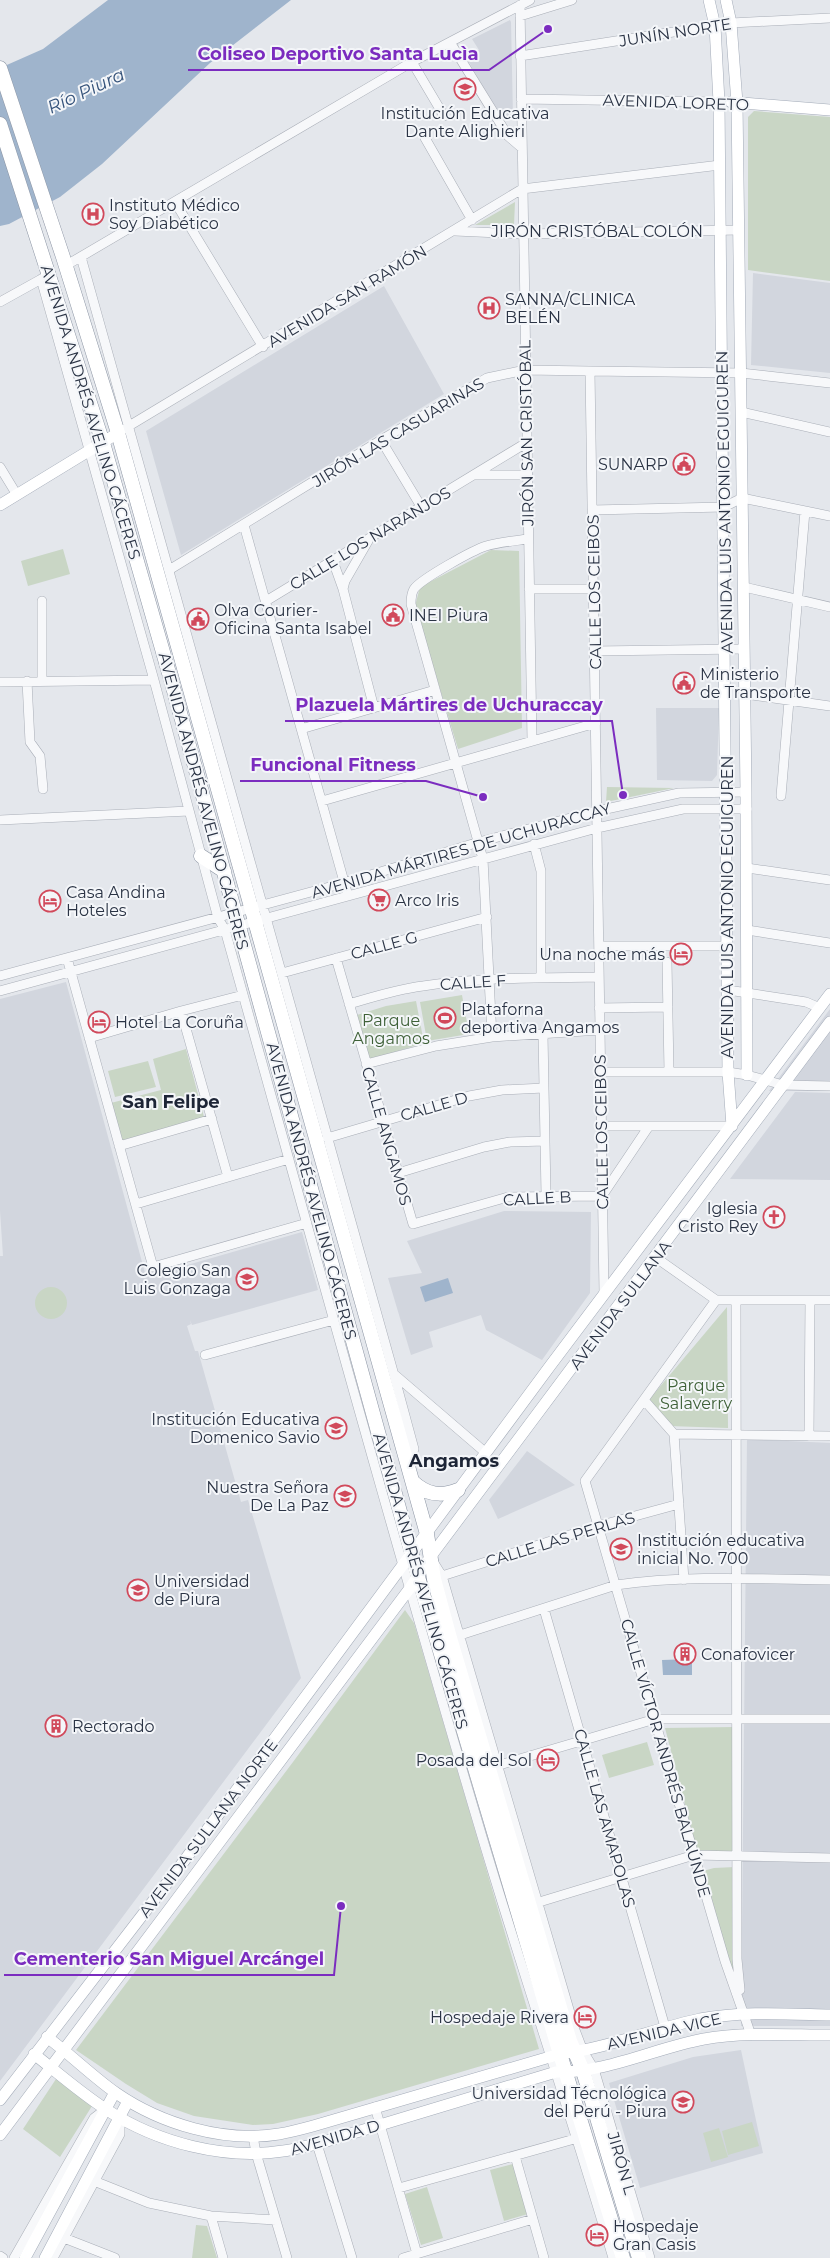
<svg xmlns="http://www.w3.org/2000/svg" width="830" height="2258" viewBox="0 0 830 2258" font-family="Montserrat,sans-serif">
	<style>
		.built { fill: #d2d6de }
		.green { fill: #c9d6c5 }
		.water { fill: #9fb4cc }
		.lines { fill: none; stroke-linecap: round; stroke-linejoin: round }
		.minor-casing { stroke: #a9aeb7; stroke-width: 10 }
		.major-casing { stroke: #a3abb8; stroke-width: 12 }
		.highway-casing { stroke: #8b94a3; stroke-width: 15 }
		.minor { stroke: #f7f8fa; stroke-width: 9 }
		.major { stroke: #fff; stroke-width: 11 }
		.highway { stroke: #fff; stroke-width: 14 }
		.labels { text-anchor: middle; stroke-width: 4; stroke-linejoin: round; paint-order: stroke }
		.street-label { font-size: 16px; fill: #2b3445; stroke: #f4f6f9 }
		.poi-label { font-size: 16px; fill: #2b3445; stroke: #f4f6f9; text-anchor: start }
		.park-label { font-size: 16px; fill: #3f6138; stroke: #f4f6f9 }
		.water-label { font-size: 18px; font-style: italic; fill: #34527a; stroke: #f4f6f9 }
		.neighbourhood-label { font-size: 18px; font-weight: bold; fill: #1d2536; stroke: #f4f6f9 }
		.leader { fill: none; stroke: #7b2cbf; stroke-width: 2 }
		.callout-dot { fill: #7b2cbf; stroke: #f4f6f9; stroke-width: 2 }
		.callout-label { font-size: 18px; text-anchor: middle; font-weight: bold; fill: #7b2cbf; stroke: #f4f6f9; stroke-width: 4; stroke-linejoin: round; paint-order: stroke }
	</style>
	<rect width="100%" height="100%" fill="#e4e7ec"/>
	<!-- built -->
	<path class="built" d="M510,20L511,22L513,117H500L466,57L479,50L472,39Z
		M753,273L830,283V373L751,365Z
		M384,286L444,394L181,555L146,431Z
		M656,708H719L717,775L712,781L657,780Z
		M66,982L145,1273L176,1266L177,1268L302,1232L318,1290L192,1325L190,1320L191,1324L187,1326L195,1351H198L241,1502L248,1500L301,1678L0,2081V1256H3L0,1211V999Z
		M830,1009V1091H769Z
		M795,1092L830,1093V1180L730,1179Z
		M504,1211L591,1212L590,1293L542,1360L486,1330L481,1315L429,1332L433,1347L411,1355L388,1278L422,1273L407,1241Z
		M747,1439L830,1443V2026H741Z
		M527,1451L575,1485L498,1519L489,1500Z
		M741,2050L763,2153L640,2188L609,2083L693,2057Z"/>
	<!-- green -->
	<path class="green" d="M754,111L830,117V281L748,270V117Z
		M515,202L514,225H475Z
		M63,549L70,574L28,586L21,561Z
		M491,550L519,551L522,728L458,749L415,606L420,587Z
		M607,787L674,788L606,802Z
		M462,995L469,1034L427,1041L420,1002Z
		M416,1001L424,1043L369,1060L357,1015L386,1006Z
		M186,1049L204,1117L118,1142L107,1104L161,1090L153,1059Z
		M148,1061L156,1087L115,1097L108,1071Z
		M35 1303a16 16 0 1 1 32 0a16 16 0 1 1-32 0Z
		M727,1307L728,1428L669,1426L647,1402Z
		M405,1610L414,1623L539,2049L318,2114L273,2124L253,2125L194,2116L157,2103L126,2084L76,2050L293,1762Z
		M734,1727L735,1851H697L665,1728Z
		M647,1742L654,1765L609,1778L602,1755Z
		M735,1867L736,1985L703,1871L714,1868Z
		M56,2079L92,2106L60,2157L23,2129Z
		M752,2122L759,2146L728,2155L722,2131Z
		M719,2128L728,2157L711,2162L703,2133Z
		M513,2164L528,2214L504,2221L490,2170Z
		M427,2187L443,2238L421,2245L405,2194Z
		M196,2225L207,2226L217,2258H192Z"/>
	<!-- water -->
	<path class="water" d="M108,0H291L210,63L102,164L60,197L9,224L0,226V68L43,49Z
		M448,1278L453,1293L425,1302L420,1287Z
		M692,1659V1675H663L662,1660Z"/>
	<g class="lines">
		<!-- minor casing -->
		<g class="minor-casing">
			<path id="minor" d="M520,5L532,741
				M520,16L572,0
				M450,42L508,136L522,148
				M520,56L731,23L830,18
				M412,62L444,116
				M521,99L719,102
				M425,138L472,220
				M175,202L263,347
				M455,231L523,234L739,230
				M81,257L394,1375L414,1449L408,1465
				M65,266L412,62L530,0
				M41,279L154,680L218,918L225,930C310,1234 393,1538 483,1840C525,1980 572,2118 613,2258
				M0,302L45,277
				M590,371L604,1293
				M741,412L830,432
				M124,429L522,189L720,165
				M381,440L422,508
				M0,467L17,495
				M475,475H527
				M592,510L724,507L742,498L830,516
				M244,525L348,896
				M368,541L345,581L343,589L374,708
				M333,561L343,589
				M169,570L381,440L487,378L525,370L590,371L741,373L830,383
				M744,587L830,607
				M529,589H594
				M42,601V681
				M266,601L526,443
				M594,651L744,649
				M27,681L30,742L40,756L43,789
				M0,682L154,680
				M745,694L830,706
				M301,729L435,690
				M781,796L805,511
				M322,801L596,723
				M0,820L189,811
				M534,844L541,871V978
				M747,868L830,880
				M747,930L830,943
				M599,946H728
				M67,958L153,1267L307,1223
				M336,958L413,1224L508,1197L602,1196L649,1126
				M667,962L669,1072
				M282,973L487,917
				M0,976L344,883L479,842L597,811L679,793L746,792
				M728,990L806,1002L820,1008
				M0,991L597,828L683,809H747
				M349,1004C373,997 398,989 423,986C481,977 541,978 599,977
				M599,1008L668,1007
				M181,1011L228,1177
				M543,1034L546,1195
				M492,1037L483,859L411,604C411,599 411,594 414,589C421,579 473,550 486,546C499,542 514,541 528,539
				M89,1038L181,1011L243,995
				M366,1064L436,1046L492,1037L600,1030
				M600,1072H728L747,1075L783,1085L830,1086
				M601,1126H732
				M327,1138L469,1096L502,1090L544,1088
				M119,1146L212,1119
				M398,1173L484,1147L510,1142L545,1141
				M136,1204L289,1159
				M655,1257L716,1300H830
				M716,1300L585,1481L725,1961L751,2035
				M736,1300L737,1959L740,1990
				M205,1355L334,1320
				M395,1375L486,1453
				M644,1400L674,1434
				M674,1434L830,1436
				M674,1434L684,1580
				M809,1436L810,1300
				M434,1563L442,1576L575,2030L583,2051L594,2069L650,2258
				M442,1576L598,1526L679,1504
				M544,1609L665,2027
				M454,1637L616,1585C686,1575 759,1579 830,1580
				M496,1766L655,1719H830
				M536,1903L694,1855L830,1858
				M375,2107L417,2254
				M253,2136L256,2153L287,2258
				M317,2144L352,2258
				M515,2156L544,2258
				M94,2181L149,2203L211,2216L276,2220
				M399,2188L578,2138
				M211,2216L223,2258
				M64,2238L115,2258
				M0,2256L3,2258
				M14,2258L94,2118L103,2111
				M53,2258L120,2134V2118
				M403,2258L533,2219"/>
		</g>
		<!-- major casing -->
		<g class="major-casing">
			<path id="major" d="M709,0L715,26L719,102L728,1072L732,1126
				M726,0L731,23L737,103L746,792L747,1075
				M731,102L830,110
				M0,505L118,433
				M47,2037C71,2055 92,2076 116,2093C161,2124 224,2143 279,2134C291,2132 302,2129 313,2126L560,2054C608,2048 653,2029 700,2019C743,2011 787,2014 830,2015
				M34,2054C58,2073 82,2094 107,2110C158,2143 224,2160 283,2151C294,2150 306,2146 317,2144L556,2072C607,2073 655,2048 704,2039C745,2032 788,2035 830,2035
				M0,2100L184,1861L550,1366L830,994
				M0,2135L410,1588L431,1556L830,1022
				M25,2258L115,2092
				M45,2258L128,2101"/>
		</g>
		<!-- highway casing -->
		<g class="highway-casing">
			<path id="highway" d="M0,68L63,257L118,433L427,1534L434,1579L450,1638L570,2041L583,2071L639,2258
				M0,124L103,443L171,680L418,1577L560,2054L623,2258
				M201,856L224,871
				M413,1482C427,1495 441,1497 458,1490"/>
		</g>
		<!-- minor -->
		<use href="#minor" class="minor"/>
		<!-- major -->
		<use href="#major" class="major"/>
		<!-- highway -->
		<use href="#highway" class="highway"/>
	</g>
	<!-- icons -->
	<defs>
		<g id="school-ring" transform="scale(1.125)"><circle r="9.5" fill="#f4f6f9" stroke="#d1495b" stroke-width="1.5"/><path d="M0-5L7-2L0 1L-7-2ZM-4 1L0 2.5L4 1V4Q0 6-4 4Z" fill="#d1495b"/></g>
		<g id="hospital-ring" transform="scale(1.125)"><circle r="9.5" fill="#f4f6f9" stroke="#d1495b" stroke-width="1.5"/><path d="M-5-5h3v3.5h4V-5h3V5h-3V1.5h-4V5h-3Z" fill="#d1495b"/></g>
		<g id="civic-ring" transform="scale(1.125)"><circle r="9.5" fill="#f4f6f9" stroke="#d1495b" stroke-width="1.5"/><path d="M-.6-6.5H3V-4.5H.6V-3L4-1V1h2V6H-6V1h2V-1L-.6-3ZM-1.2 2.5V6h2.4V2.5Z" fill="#d1495b"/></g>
		<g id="supermarket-ring" transform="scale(1.125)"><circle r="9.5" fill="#f4f6f9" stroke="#d1495b" stroke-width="1.5"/><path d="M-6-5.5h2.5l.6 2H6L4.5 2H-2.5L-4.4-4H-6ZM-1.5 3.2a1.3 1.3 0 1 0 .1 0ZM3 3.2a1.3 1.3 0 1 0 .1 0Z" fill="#d1495b"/></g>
		<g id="hotel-ring" transform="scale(1.125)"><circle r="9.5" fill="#f4f6f9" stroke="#d1495b" stroke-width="1.5"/><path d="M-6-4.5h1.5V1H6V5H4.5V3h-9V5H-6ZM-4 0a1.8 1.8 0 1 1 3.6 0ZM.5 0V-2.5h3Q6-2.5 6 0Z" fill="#d1495b"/></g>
		<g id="stadium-ring" transform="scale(1.125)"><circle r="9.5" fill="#f4f6f9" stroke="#d1495b" stroke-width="1.5"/><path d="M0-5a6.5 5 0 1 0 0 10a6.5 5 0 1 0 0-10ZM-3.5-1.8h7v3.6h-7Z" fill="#d1495b"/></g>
		<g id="church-ring" transform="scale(1.125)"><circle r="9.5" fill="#f4f6f9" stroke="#d1495b" stroke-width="1.5"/><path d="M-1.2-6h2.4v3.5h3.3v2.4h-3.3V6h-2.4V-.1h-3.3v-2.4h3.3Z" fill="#d1495b"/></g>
		<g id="university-ring" transform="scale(1.125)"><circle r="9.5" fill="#f4f6f9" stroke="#d1495b" stroke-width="1.5"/><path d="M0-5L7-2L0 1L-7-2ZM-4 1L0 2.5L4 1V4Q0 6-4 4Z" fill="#d1495b"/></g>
		<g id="building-ring" transform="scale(1.125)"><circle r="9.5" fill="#f4f6f9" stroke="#d1495b" stroke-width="1.5"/><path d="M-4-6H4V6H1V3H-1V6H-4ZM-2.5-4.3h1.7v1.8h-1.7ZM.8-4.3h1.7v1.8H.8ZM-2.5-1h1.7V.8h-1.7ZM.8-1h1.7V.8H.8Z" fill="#d1495b"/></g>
	</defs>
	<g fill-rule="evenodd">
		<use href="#school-ring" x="465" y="89"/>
		<use href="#hospital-ring" x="93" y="214"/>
		<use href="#hospital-ring" x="489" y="308"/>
		<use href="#civic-ring" x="684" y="464"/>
		<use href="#civic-ring" x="393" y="615"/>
		<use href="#civic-ring" x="198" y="619"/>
		<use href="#civic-ring" x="684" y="683"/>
		<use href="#supermarket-ring" x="379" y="900"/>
		<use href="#hotel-ring" x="50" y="901"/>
		<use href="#hotel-ring" x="681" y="954"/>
		<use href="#stadium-ring" x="445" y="1018"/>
		<use href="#hotel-ring" x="99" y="1022"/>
		<use href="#church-ring" x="774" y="1217"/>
		<use href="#school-ring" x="247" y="1279"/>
		<use href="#school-ring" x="336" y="1428"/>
		<use href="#school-ring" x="345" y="1496"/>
		<use href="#school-ring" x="621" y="1549"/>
		<use href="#university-ring" x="138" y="1590"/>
		<use href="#building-ring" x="685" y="1654"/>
		<use href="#building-ring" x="56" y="1726"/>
		<use href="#hotel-ring" x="548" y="1760"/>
		<use href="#hotel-ring" x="585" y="2017"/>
		<use href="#university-ring" x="683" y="2102"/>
		<use href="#hotel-ring" x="597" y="2235"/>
	</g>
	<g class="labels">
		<!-- street labels -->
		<g class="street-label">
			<text transform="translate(675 32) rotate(-9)" y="6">JUNÍN NORTE</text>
			<text transform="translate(676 102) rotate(2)" y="6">AVENIDA LORETO</text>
			<text x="597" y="237">JIRÓN CRISTÓBAL COLÓN</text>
			<text transform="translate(347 296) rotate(-31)" y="6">AVENIDA SAN RAMÓN</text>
			<text transform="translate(91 412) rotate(73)" y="6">AVENIDA ANDRÉS AVELINO CÁCERES</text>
			<text transform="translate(398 432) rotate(-31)" y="6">JIRÓN LAS CASUARINAS</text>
			<text transform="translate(526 433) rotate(-91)" y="6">JIRÓN SAN CRISTÓBAL</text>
			<text transform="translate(724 502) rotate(-91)" y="6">AVENIDA LUIS ANTONIO EGUIGUREN</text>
			<text transform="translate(370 538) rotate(-31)" y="6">CALLE LOS NARANJOS</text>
			<text transform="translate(594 592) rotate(-91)" y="6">CALLE LOS CEIBOS</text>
			<text transform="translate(204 801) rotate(75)" y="6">AVENIDA ANDRÉS AVELINO CÁCERES</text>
			<text transform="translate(461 850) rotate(-16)" y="6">AVENIDA MÁRTIRES DE UCHURACCAY</text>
			<text transform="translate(727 907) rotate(-90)" y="6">AVENIDA LUIS ANTONIO EGUIGUREN</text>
			<text transform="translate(384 945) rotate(-15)" y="6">CALLE G</text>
			<text transform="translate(473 982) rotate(-4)" y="6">CALLE F</text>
			<text transform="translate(434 1106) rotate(-16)" y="6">CALLE D</text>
			<text transform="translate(601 1132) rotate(-91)" y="6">CALLE LOS CEIBOS</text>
			<text transform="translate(387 1136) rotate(74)" y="6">CALLE ANGAMOS</text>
			<text transform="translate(312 1191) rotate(75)" y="6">AVENIDA ANDRÉS AVELINO CÁCERES</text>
			<text transform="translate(537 1198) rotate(-3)" y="6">CALLE B</text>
			<text transform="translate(620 1305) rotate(-53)" y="6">AVENIDA SULLANA</text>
			<text transform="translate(560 1539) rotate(-17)" y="6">CALLE LAS PERLAS</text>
			<text transform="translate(421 1581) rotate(74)" y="6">AVENIDA ANDRÉS AVELINO CÁCERES</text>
			<text transform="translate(666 1758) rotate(74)" y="6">CALLE VÍCTOR ANDRÉS BALAÚNDE</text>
			<text transform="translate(605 1818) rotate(74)" y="6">CALLE LAS AMAPOLAS</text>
			<text transform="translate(208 1828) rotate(-53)" y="6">AVENIDA SULLANA NORTE</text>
			<text transform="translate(664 2031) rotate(-13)" y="6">AVENIDA VICE</text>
			<text transform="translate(335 2137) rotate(-16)" y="6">AVENIDA D</text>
			<text transform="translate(622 2163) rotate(74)" y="6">JIRÓN L</text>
		</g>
		<!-- poi labels -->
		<g class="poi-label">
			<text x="465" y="119" text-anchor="middle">Institución Educativa<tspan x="465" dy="18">Dante Alighieri</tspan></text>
			<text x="109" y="211">Instituto Médico<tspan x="109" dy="18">Soy Diabético</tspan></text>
			<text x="505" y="305">SANNA/CLINICA<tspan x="505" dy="18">BELÉN</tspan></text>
			<text x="668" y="470" text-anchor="end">SUNARP</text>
			<text x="214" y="616">Olva Courier-<tspan x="214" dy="18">Oficina Santa Isabel</tspan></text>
			<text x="409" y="621">INEI Piura</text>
			<text x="700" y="680">Ministerio<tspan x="700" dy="18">de Transporte</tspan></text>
			<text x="66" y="898">Casa Andina<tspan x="66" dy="18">Hoteles</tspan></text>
			<text x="395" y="906">Arco Iris</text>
			<text x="665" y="960" text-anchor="end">Una noche más</text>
			<text x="461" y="1015">Plataforna<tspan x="461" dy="18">deportiva Angamos</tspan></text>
			<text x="115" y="1028">Hotel La Coruña</text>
			<text x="758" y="1214" text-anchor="end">Iglesia<tspan x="758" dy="18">Cristo Rey</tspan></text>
			<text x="231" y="1276" text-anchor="end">Colegio San<tspan x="231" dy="18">Luis Gonzaga</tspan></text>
			<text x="320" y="1425" text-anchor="end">Institución Educativa<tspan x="320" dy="18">Domenico Savio</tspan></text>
			<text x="329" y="1493" text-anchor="end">Nuestra Señora<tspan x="329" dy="18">De La Paz</tspan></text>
			<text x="637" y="1546">Institución educativa<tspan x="637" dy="18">inicial No. 700</tspan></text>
			<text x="154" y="1587">Universidad<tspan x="154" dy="18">de Piura</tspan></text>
			<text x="701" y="1660">Conafovicer</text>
			<text x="72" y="1732">Rectorado</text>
			<text x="532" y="1766" text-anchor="end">Posada del Sol</text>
			<text x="569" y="2023" text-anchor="end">Hospedaje Rivera</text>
			<text x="667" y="2099" text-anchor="end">Universidad Técnológica<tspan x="667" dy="18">del Perú - Piura</tspan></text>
			<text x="613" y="2232">Hospedaje<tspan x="613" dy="18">Gran Casis</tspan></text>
		</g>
		<!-- park labels -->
		<g class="park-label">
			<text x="391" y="1026">Parque<tspan x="391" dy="18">Angamos</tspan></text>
			<text x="696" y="1391">Parque<tspan x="696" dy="18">Salaverry</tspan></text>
		</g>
		<!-- water labels -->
		<g class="water-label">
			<text transform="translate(86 91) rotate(-25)" y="6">Río Piura</text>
		</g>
		<!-- neighbourhood labels -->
		<g class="neighbourhood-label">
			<text x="171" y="1108">San Felipe</text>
			<text x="454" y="1467">Angamos</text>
		</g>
	</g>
	<!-- callouts -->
	<path class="leader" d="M548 29L489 70H188M623 795L612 721H285M483 797L426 781H240M341 1906L334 1975H4"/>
	<g class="callout-dot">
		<circle cx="548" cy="29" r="5"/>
		<circle cx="623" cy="795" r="5"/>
		<circle cx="483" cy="797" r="5"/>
		<circle cx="341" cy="1906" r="5"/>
	</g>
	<g class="callout-label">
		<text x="338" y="60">Coliseo Deportivo Santa Lucìa</text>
		<text x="449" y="711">Plazuela Mártires de Uchuraccay</text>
		<text x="333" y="771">Funcional Fitness</text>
		<text x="169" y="1965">Cementerio San Miguel Arcángel</text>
	</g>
</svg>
